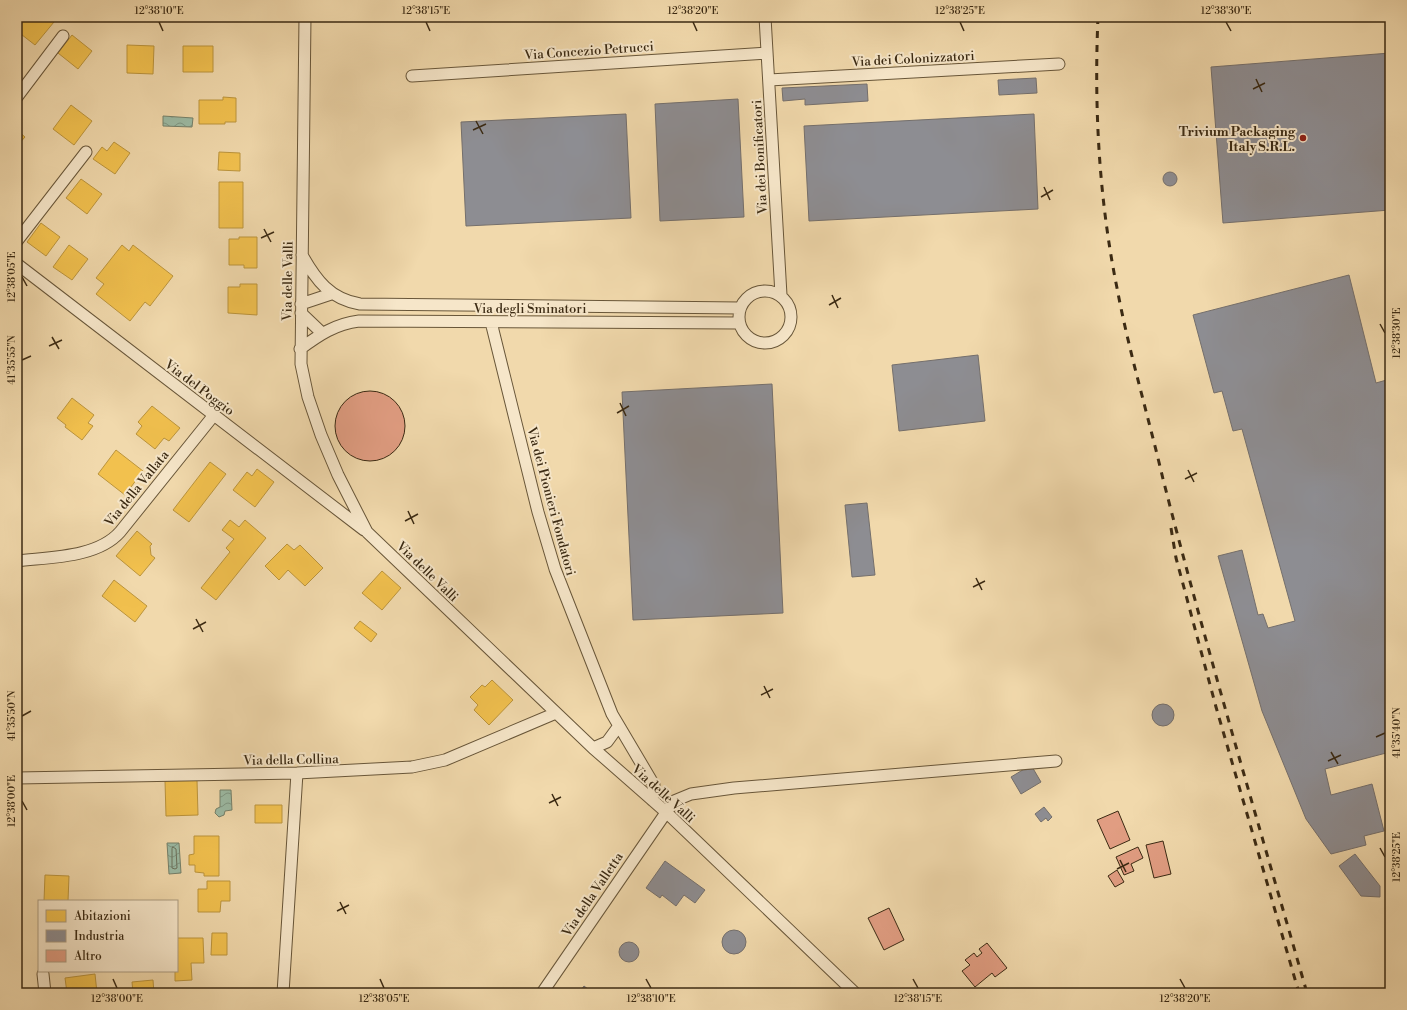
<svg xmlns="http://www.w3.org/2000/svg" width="1407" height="1010" viewBox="0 0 1407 1010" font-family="'Libre Bodoni',serif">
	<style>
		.water { fill: url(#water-waves); stroke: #75816b }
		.homes { fill: #f2c14e; stroke: #bb943c }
		.industry { fill: #8d8d92; stroke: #746f6c }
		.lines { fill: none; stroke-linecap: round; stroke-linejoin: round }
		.shore { stroke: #6c725c; stroke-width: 1 }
		.building { fill: #e19d82; stroke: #3b2a13 }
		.street-casing { stroke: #685639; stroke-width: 13 }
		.street { stroke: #f6e6c9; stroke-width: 11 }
		.rail { stroke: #3b2a13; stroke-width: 3; stroke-dasharray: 7 7; stroke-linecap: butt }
		.ticks { fill: none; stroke: #3b2a13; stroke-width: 1.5 }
		.poi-dot { fill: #8f2418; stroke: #f6e6c9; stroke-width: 1.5 }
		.labels { text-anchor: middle; stroke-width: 4; stroke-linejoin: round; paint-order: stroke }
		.street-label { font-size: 13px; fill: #3b2a13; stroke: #f6e6c9 }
		.poi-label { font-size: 13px; font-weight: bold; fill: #3b2a13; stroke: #f6e6c9; text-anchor: end }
		.neatline { fill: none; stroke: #3b2a13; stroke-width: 1.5 }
		.ticks-label { font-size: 10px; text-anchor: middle; fill: #3b2a13 }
	</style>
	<defs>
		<pattern id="water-waves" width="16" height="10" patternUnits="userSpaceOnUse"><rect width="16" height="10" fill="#9cbba5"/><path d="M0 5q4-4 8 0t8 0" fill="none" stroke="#809885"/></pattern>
	</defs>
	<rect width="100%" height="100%" fill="#f1d9ac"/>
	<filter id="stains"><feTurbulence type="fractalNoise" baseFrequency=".005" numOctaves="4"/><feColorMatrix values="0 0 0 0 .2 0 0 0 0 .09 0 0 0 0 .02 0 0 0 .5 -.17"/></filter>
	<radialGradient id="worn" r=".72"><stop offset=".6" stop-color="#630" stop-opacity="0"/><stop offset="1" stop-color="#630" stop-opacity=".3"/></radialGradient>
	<!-- water -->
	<path class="water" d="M163,116L193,118L192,127L163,126Z
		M220,790H231L232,810L225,811L224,815L219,817L215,813L216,809L220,807Z
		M167,843H179L181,873L169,874Z"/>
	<!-- homes -->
	<path class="homes" d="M26,17H47L54,22L35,45L17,31Z
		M72,35L92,51L78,69L58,53Z
		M127,45L154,46L153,74L127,73Z
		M183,46H213V72H183Z
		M223,97L236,98V122H225V124H199V100H223Z
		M71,105L92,121L74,145L53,129Z
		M17,130L25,137L17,146Z
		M114,142L130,153L115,174L93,159L102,147L107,151Z
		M219,152L240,153V171L218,170Z
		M81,179L102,194L87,214L66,198Z
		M219,182H243V228H219Z
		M41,223L60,237L46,256L27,242Z
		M239,237H257V268H244V265H229V239H239Z
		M69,245L88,259L72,280L53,267Z
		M122,245L129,251L133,245L173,276L150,306L145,302L130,321L96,294L104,284L96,278Z
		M240,284H257V315L228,313V287H240Z
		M72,398L94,415L88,423L93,426L82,440L65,427L66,425L57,418Z
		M152,406L180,428L169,441L164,438L155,449L136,434L142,426L138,422Z
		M116,450L143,471L125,495L98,474Z
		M210,462L226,474L189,522L173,510Z
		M257,469L274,482L255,507L233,490L247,472L252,476Z
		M230,520L239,527L245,520L266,538L216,600L201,588L230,552L226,548L234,539L222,530Z
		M137,531L152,544L150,546L151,555L155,558L140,576L116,556Z
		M287,544L294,550L300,545L323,568L305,586L288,570L279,580L265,566Z
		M382,571L401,588L382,610L362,593Z
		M114,580L147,606L135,622L102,596Z
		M360,621L377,634L371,642L354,628Z
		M492,680L513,700L489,725L474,710L478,705L470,697L482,685L485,687Z
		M197,780L198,815L166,816L165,781Z
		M255,805H282V823H255Z
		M194,836H219V876H204V873L195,872V865H189V855L194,854Z
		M45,875L69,876L68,901H44Z
		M207,881H230V901H221L220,912H198V889H207Z
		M212,933H227V955H211Z
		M177,938H203L204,963H191L192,980L175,981V971H177Z
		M95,974L97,993H67L65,978Z
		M153,980L154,993H133L132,982Z"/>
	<!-- industry -->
	<path class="industry" d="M442,17H521L442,21Z
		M797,17H849L797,20Z
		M1390,53V210L1223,223L1211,67Z
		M1036,78L1037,93L999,95L998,80Z
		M867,84L868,101L805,105V99L783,101L782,88Z
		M738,99L744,217L660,221L655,104Z
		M626,114L631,218L466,226L461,122Z
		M1034,114L1038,209L809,221L804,126Z
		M1163 179a7 7 0 1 1 14 0a7 7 0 1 1-14 0Z
		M1349,275L1376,383L1390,379V752L1325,769L1331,795L1372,784L1384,831L1364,836L1366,845L1331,854L1306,819L1262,711L1218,556L1242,550L1258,615L1263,614L1268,628L1295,621L1242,429L1233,431L1222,391L1214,393L1193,315Z
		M978,355L985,421L899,431L892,365Z
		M772,384L783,613L633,620L622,392Z
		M867,503L875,575L852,577L845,505Z
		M1152 715a11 11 0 1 1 22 0a11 11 0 1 1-22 0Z
		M1031,765L1041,782L1021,794L1011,777Z
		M1044,807L1052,817L1048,821L1046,818L1041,822L1035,814Z
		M1355,854L1380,886V897L1361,896L1339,866Z
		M665,861L705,890L695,903L684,895L676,906L662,895L660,898L646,888Z
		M722 942a12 12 0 1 1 24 0a12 12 0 1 1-24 0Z
		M619 952a10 10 0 1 1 20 0a10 10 0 1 1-20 0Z
		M584,986L593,993H579Z"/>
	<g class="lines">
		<!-- shore -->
		<path class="shore" d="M173,847L176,849L177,868L175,869L172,868V849Z"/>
	</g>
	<!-- building -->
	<path class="building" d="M335 426a35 35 0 1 1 70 0a35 35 0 1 1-70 0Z
		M1118,811L1130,840L1110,849L1097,820Z
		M1163,841L1171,874L1154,878L1146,845Z
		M1138,847L1143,858L1131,864L1134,871L1124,875L1116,857Z
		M1117,870L1124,882L1115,887L1108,876Z
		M889,908L904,940L884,950L868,918Z
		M987,943L1007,968L995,977L992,973L975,987L962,971L970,965L965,960L974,953L977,957L982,953L979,949Z"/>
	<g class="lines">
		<!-- street casing -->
		<g class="street-casing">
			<path id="street" d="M305,17L301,364L308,397L321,435L338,475L367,532L593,748L666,812L855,993
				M765,17L781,295
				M412,76L767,53
				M769,80L1059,64
				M17,97L63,36
				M17,241L86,152
				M302,255C316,280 330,299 360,304L740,308
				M17,264L364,530
				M739 317a26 26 0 1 1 52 0a26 26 0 1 1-52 0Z
				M301,304L331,294
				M301,313L322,333
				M491,322L538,512L555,569L612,714L654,785L652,800
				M300,349C319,335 335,324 359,321L739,323
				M17,561C49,557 97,558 120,532L214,415
				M593,748L607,742L618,727
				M17,778L297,773L412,767L445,760L556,713
				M43,974L45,993
				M283,993L297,773
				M542,993L674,801L691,794L734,788L1056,761"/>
		</g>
		<!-- street -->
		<use href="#street" class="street"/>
		<!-- rail -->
		<path class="rail" d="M1098,17C1094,108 1099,199 1117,288C1129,352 1148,415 1163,479C1207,651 1258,822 1307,993
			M1171,528L1176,558L1216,707L1299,993"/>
	</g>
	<!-- ticks -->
	<path class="ticks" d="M159,22L163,31M426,22L430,31M693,22L697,31M960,22L964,31M1226,22L1231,31M1256,79L1262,92M1253,89L1265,83M476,121L483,134M473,130L486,124M1044,187L1050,200M1041,197L1053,190M264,229L271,242M261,238L274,232M22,277L27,286M832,295L838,308M829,305L841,298M1380,324L1385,333M52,337L59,349M49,346L62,340M22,360L31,356M620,403L626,416M617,413L629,406M1188,470L1194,482M1185,479L1197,473M408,511L414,524M405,521L418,514M976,578L982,590M973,587L985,581M196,619L203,632M193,629L206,622M764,686L770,698M761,695L773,689M22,716L31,711M1376,737L1385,733M1331,752L1338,764M1328,761L1341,755M552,794L558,806M22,801L27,810M549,803L561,797M1380,848L1385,857M1120,860L1126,872M1117,869L1129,863M340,902L346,914M337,911L349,905M113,979L117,988M380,979L384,988M646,979L651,988M913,979L918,988M1180,979L1185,988"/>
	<!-- markers -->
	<circle class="poi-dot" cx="1303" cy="138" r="4"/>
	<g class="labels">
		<!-- street labels -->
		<g class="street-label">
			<text transform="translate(589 50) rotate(-4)" y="5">Via Concezio Petrucci</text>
			<text transform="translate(913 58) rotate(-3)" y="5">Via dei Colonizzatori</text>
			<text transform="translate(759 157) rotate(-93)" y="5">Via dei Bonificatori</text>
			<text transform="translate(287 281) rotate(-89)" y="5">Via delle Valli</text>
			<text x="530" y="313">Via degli Sminatori</text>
			<text transform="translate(200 387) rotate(37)" y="5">Via del Poggio</text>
			<text transform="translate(136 488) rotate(-51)" y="5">Via della Vallata</text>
			<text transform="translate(552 501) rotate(75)" y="5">Via dei Pionieri Fondatori</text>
			<text transform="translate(428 571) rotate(44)" y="5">Via delle Valli</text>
			<text transform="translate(291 759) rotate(-1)" y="5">Via della Collina</text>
			<text transform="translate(664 793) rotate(42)" y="5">Via delle Valli</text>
			<text transform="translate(592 894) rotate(-56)" y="5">Via della Valletta</text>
		</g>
		<!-- poi labels -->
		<g class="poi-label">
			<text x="1295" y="136">Trivium Packaging<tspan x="1295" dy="15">Italy S.R.L.</tspan></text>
		</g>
	</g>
	<!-- margin -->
	<rect width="1407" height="1010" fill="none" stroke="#f1d9ac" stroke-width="44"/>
	<!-- legend -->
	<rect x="38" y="900" width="140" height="72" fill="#f6e6c9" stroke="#ab9b80"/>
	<rect x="46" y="910" width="20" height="12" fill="#f2c14e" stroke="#ab9b80"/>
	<text x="74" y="920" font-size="12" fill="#3b2a13">Abitazioni</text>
	<rect x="46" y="930" width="20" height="12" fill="#8d8d92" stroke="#ab9b80"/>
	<text x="74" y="940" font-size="12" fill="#3b2a13">Industria</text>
	<rect x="46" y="950" width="20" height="12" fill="#e19d82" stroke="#ab9b80"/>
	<text x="74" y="960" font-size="12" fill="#3b2a13">Altro</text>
	<rect x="22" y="22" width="1363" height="966" class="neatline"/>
	<g class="ticks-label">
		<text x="159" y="14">12°38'10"E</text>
		<text x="426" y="14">12°38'15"E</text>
		<text x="693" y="14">12°38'20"E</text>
		<text x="960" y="14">12°38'25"E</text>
		<text x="1226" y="14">12°38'30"E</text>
		<text transform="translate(11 277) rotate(-90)" y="4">12°38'05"E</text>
		<text transform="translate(1396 333) rotate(-90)" y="4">12°38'30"E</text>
		<text transform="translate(11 360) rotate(-90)" y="4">41°35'55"N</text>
		<text transform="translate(11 716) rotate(-90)" y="4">41°35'50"N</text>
		<text transform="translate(1396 733) rotate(-90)" y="4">41°35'40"N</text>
		<text transform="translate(11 801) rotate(-90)" y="4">12°38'00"E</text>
		<text transform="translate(1396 857) rotate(-90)" y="4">12°38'25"E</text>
		<text x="117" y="1002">12°38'00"E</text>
		<text x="384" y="1002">12°38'05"E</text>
		<text x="651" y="1002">12°38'10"E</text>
		<text x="918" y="1002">12°38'15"E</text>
		<text x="1185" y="1002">12°38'20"E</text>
	</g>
	<rect width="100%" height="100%" filter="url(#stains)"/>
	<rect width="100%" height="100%" fill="url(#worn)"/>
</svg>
